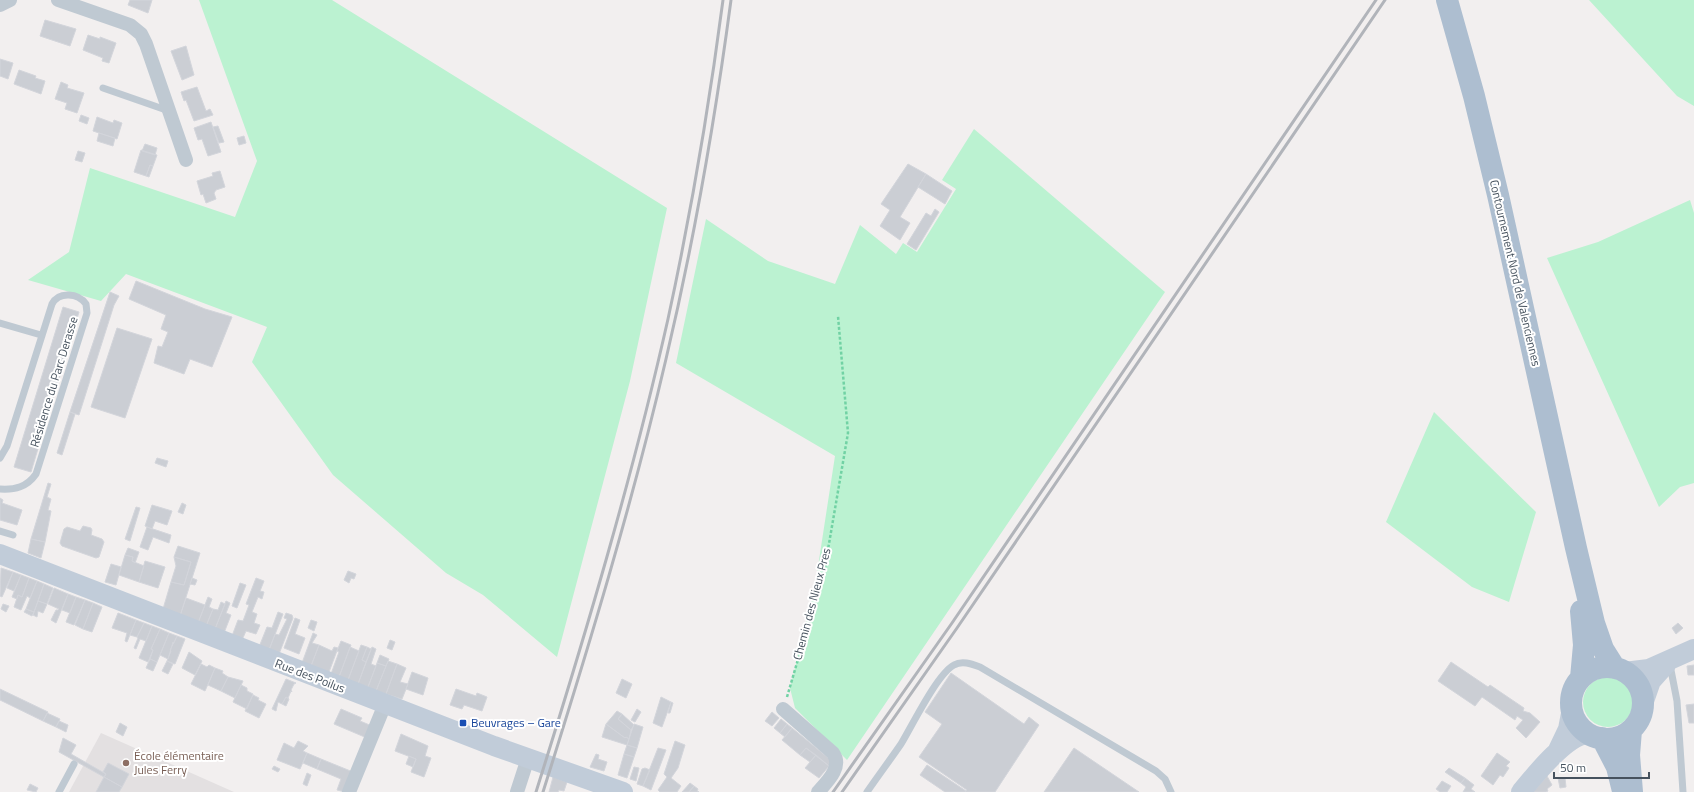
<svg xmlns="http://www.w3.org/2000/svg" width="1694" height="792" viewBox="0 0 1694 792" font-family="'Titillium Web',sans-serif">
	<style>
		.education { fill: #e3e0e1 }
		.green { fill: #bbf2d1 }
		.building { fill: #cbced4; stroke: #d3d5db }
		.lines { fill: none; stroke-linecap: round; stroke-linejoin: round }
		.path { stroke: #71d2a4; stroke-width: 2.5; stroke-dasharray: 3 2; stroke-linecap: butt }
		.lane { stroke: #bfc9d2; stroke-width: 7 }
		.street { stroke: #bfc9d2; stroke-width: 14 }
		.secondary { stroke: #c1ccd9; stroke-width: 20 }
		.primary { stroke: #adbed0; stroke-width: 22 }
		.rail { stroke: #b1b4ba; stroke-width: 3 }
		.transit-dot { fill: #1a4fb4; stroke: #fff; stroke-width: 1.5 }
		.education-dot { fill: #8d6e63; stroke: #fff; stroke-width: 1.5 }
		.labels { text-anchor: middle; stroke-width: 4; stroke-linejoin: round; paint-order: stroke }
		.street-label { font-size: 12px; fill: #46525e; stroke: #fff }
		.transit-label { font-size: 12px; fill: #164399; stroke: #fff; text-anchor: start }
		.education-label { font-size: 12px; fill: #785e54; stroke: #fff; text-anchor: start }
	</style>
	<rect width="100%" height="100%" fill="#f2efef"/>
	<!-- education -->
	<path class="education" d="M101,733L234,792H69Z"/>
	<!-- green -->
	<path class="green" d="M199,0H332L667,208L630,381L557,657L483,595L446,573L333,475L252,362L267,327L126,274L101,301L28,280L69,252L90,168L235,217L257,161Z
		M1589,0H1694V106L1677,96Z
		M974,129L1165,292L847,760L795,708L790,688L815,586L835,456L676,363L706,219L768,261L835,284L860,225L896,254L903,243L917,252L956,189L942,180Z
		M1690,200L1694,213V483L1680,487L1659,507L1547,258L1598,242Z
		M1434,412L1536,512L1509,602L1472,587L1386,522Z
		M1583 702a25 25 0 1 1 50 0a25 25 0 1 1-50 0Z"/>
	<!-- building -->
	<path class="building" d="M130,0H152L148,13L128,5Z
		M45,20L76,29L70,46L40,36Z
		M88,35L100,39V37L116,43L109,63L102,61L103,58L83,50Z
		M186,46L194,75L182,80L171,51Z
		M0,59L13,63L8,79L0,76Z
		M19,70L36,76L35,78L45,81L41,94L14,84Z
		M61,82L68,85L67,88L84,93L77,113L65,109L67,103L55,99Z
		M197,87L206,111L210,109L213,115L194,121L186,100L184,101L181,92Z
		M81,115L89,118L87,124L79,121Z
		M97,117L113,123L114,120L122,123L117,139L93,131Z
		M211,122L221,152L208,156L202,139L198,140L194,128Z
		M218,126L224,142L219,143L213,127Z
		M99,133L115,138L113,146L97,141Z
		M244,136L246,143L239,145L237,138Z
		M145,144L157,148L155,155L142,151Z
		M141,150L157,155L153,166L150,165L146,176L134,172Z
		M78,151L85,153L82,162L75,160Z
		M908,164L926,174L900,217L910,223L900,240L880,226L890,210L881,204Z
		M150,165L153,166L149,177L146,176Z
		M220,171L225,187L216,190L214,193L216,199L206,203L203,194L201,195L197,181L213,176L212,173Z
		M926,174L952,191L945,204L918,187Z
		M935,209L939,212L916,250L907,244L926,213L931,216Z
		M136,281L205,309L232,317L212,367L190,359L184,374L154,363L158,346L162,347L168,332L161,329L166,315L129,299Z
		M110,292L119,296L114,305L79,415L70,412Z
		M63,307L79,312L31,472L14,467Z
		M117,328L152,339L125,418L91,407Z
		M70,412L75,414L62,455L57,453Z
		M157,458L168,461L166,467L155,463Z
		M48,483L51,484L47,497L51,499L48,510L51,511L45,542L31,539Z
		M0,498L3,500L2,503L22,510L17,525L0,520Z
		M182,503L186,505L183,514L178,512Z
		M152,505L172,511L167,525L155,521L152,529L145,526Z
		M136,507L140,508L130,541L125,539Z
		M83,526L91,528L92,530L91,535L102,539L104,542L99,557L96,558L62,546L60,543L64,529L67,527L80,531Z
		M147,527L171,535L169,543L153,537L148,550L140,547Z
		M31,539L45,542L41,558L28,553Z
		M178,546L200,553L180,616L163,609L171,582L184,585L191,562L174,557Z
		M128,548L139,552L135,563L132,561L133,557L125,555Z
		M125,555L133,557L132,561L144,566L139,582L119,575Z
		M174,557L191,562L184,585L171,582L176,566Z
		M145,561L165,567L158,588L139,582Z
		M111,564L121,567L116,585L105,582Z
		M1,568L13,572L2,597L0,596Z
		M348,571L356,574L354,579L351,578L349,583L344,580Z
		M13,572L21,575L14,591L7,588Z
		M21,575L29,578L22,597L18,595L17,599L12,597Z
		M29,578L37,581L30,598L27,596L21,610L14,607L18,595L22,597Z
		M192,578L197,580L195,585L190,584Z
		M256,578L264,581L260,591L264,592L262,599L258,597L252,612L257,614L254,623L260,625L256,634L246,631L242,640L232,636L238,620L243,621L249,605L246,604Z
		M37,581L44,584L34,612L26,609Z
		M240,583L246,585L237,608L232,606Z
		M44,584L53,588L47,604L38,601Z
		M54,588L68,594L56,623L51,620L56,610H58L59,609L48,604Z
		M68,594L76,597L70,613L62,610Z
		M76,597L85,600L74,625L66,622Z
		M208,597L212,599L209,607L213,609L206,626L198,623Z
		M186,598L205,605L198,623L180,616Z
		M85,600L93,603L83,629L75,625Z
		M38,601L47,604L43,613L38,611L37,617L33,615Z
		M226,601L230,603L226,613L231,615L224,633L215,629Z
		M221,602L225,604L215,629L206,626L213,609L218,610Z
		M93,603L102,607L92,632L83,629Z
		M3,604L9,606L6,612L1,609Z
		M26,609L34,612L32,616L24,612Z
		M278,612L283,614L269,650L259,647L267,627L272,628Z
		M118,613L136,620L127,642L125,641L127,633L112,628Z
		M286,613L292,615L293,618L279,654L269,650L275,634L279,635L287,619L284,618Z
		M295,618L300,620L295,634L305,638L299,654L284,648Z
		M136,620L144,623L137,637L130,635Z
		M311,620L317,622L314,631L308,628Z
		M144,623L152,626L146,641L140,639L136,649L134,648L138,638L137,637Z
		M1678,623L1683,628L1676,634L1672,628Z
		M152,626L160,629L151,649L153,650L148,662L139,658Z
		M160,629L169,633L157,662L150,659L153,650L151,649Z
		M169,633L177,636L174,643L173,642L168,659L160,655Z
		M313,633L317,635L312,643L319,645L311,666L302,663Z
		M177,636L185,639L175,664L167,661L171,651L170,650Z
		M390,640L395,642L392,650L387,648Z
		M341,641L351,645L339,677L331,674L339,652L337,651Z
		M319,645L332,651L334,647L338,648L329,672L311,666Z
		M361,645L367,647L362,660L366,662L358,684L348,680Z
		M350,647L359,651L348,680L339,677Z
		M367,647L371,649L366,662L362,660Z
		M372,647L376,649L371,664L376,666L368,687L358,684Z
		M189,652L202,661L195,675L182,668Z
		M380,655L389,659L386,666L377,663Z
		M150,659L157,662L153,671L146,668Z
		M167,661L173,664L168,674L162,671Z
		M388,661L397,664L386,694L376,691Z
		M1451,662L1488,687L1490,685L1524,708L1523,711L1530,713L1540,722L1526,738L1516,728L1523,720L1517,716L1515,720L1482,697L1475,706L1438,681Z
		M377,663L386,666L376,691L368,687Z
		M201,664L207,667L209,665L215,668L205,691L191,684Z
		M397,664L406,668L400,682L408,684L402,699L386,694Z
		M1694,665V675H1688L1687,666Z
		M215,668L223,671L222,673L228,677L221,691L208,685Z
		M412,672L428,678L423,695L406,689Z
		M951,673L1024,724L1029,717L1039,725L995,792H965L967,790L919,757L942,724L925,712Z
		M228,677L243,681L235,698L221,691Z
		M286,679L296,683L294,684L291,690L292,692L291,691L288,698L289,699L286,697L282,704L278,702L276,711L272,709Z
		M622,679L632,684L626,698L616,693Z
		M241,685L247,688V691L253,694L247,709L233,702Z
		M0,689L48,712L43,721L0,700Z
		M456,689L476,696L477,693L487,697L482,711L464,705L462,709L450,705Z
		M253,695L259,698L258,700L266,704L259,718L245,711Z
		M286,697L289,699L286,706L282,704Z
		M661,697L671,702L662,727L653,723Z
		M671,702L673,703L670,713H668Z
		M1694,704V723H1689L1686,705Z
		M341,709L362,718L360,721L372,726L367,738L334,724Z
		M637,709L641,712L635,722L631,720Z
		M617,711L622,714L618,719L631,730L629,739L626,737L625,738L606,724Z
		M772,712L779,718L772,726L765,721Z
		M47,713L60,719L56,727L43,721Z
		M622,714L634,725L631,730L618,719Z
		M781,719L787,724L780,733L774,728Z
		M59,721L68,725L66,732L56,727Z
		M120,723L127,727L123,736L116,732Z
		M606,724L625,738L626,737L629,739L627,745L602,737Z
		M634,724L643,727L637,748L627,745Z
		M787,724L792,728L785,737L780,733Z
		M792,728L832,761L829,766L806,748L800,755L782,740Z
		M401,734L428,746L425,756L431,758L424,777L411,772L416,759L395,751Z
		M63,738L76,745L71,754L106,774L104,777L59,752Z
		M298,741L308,746L303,751L307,753L300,769L277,760L284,743L294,748Z
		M675,741L685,745L678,768L671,778L681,786L677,792H660L658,790L667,777L664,774Z
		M627,745L637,748L634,757L624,754Z
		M658,748L666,750L651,790L643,786Z
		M806,748L816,755L810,762L800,755Z
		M1074,748L1139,792H1044Z
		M307,753L321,759L317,769L303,763Z
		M1497,753L1510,762L1506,766L1509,768L1503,777L1500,775L1493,785L1481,776Z
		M596,754L599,755L598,759L607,762L604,771L590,767Z
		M624,754L634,757L627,778L618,775Z
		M816,755L829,766L819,778L805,768Z
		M409,756L416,759L413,767L406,764Z
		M321,759L353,772L345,792L337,790L341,779L317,769Z
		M108,763L129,774L122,787L104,777L106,774L103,772Z
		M927,765L966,791L965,792H945L920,775Z
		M274,766L280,769L278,772L272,769Z
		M634,767L639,768L636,781L630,779Z
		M645,768L650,770L643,786L637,784L642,769Z
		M1449,768L1465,778L1461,783L1445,772Z
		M307,773L311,775L307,786L303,784Z
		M1547,776L1552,785L1547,789L1548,791L1546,792H1533Z
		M104,777L122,787L119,792H96Z
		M553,777L567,782L564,791L559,790L558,792H549Z
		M1465,778L1474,785L1471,789L1475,792H1463L1466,787L1461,783Z
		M1558,778H1565L1566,787L1560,788Z
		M1442,781L1451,786L1447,792H1440L1436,789Z
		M690,783L694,786L689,792H682Z
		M30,784L38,788L36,792L27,790Z
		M694,786L698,789L697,791L699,792H689Z"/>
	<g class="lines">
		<!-- path -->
		<path class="path" d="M787,697L825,567L848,433L838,316"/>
		<!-- lane -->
		<path class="lane" d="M103,88L169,111
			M0,323L41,335
			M0,458L7,446L52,304C59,291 78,293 86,304L87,313L36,474C27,487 15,490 0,489
			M0,531L13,535
			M1670,665L1677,701L1683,792
			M59,792L74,764
			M867,792C878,776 890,760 901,744C912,726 937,674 954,665C962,660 972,664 980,667L1156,771L1165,779L1171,792"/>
		<!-- street -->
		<path class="street" d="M58,0L130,25L141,34L146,44L186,160
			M0,5L10,0
			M783,709L833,753C843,767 827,782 818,792
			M349,792L385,704
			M517,792L528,758"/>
		<!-- secondary -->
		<path class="secondary" d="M0,554L494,746L623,792
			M1624,672L1649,669L1694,649
			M1643,704L1651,681L1667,663
			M1558,750L1568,729L1572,708
			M1521,792C1534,776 1568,733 1590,734"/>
		<!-- primary -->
		<path class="primary" d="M1447,0L1474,96L1498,195L1576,548L1594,623L1603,649L1615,668
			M1581,611L1584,645L1581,678
			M1571 703a36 36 0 1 1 72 0a36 36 0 1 1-72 0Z
			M1631,730L1629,755L1632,792
			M1602,738L1617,767L1623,791"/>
		<!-- rail -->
		<path class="rail" d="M536,792C585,636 632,479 668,319C691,213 709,107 723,0
			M543,792C588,649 632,505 666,359C694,241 715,120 731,0
			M833,792L952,623L1376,0
			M842,792L957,628L1385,0"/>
	</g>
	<!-- markers -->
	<rect class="transit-dot" x="459" y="719" width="8" height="8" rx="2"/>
	<circle class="education-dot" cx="126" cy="763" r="4"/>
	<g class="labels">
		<!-- street labels -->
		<g class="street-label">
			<text transform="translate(1515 273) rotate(77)" y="4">Contournement Nord de Valenciennes</text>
			<text transform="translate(54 382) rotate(-73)" y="4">Résidence du Parc Derasse</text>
			<text transform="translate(812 604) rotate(-75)" y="4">Chemin des Nieux Pres</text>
			<text transform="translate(310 676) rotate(21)" y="4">Rue des Poilus</text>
		</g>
		<!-- transit labels -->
		<g class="transit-label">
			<text x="471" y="727">Beuvrages – Gare</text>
		</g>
		<!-- education labels -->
		<g class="education-label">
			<text x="134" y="760">École élémentaire<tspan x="134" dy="14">Jules Ferry</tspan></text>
		</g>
	</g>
	<!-- scale -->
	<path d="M1554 772v6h95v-6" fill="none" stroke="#46525e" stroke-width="2"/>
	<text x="1560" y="772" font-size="12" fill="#46525e" stroke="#ffffff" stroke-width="3" paint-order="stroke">50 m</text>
</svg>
